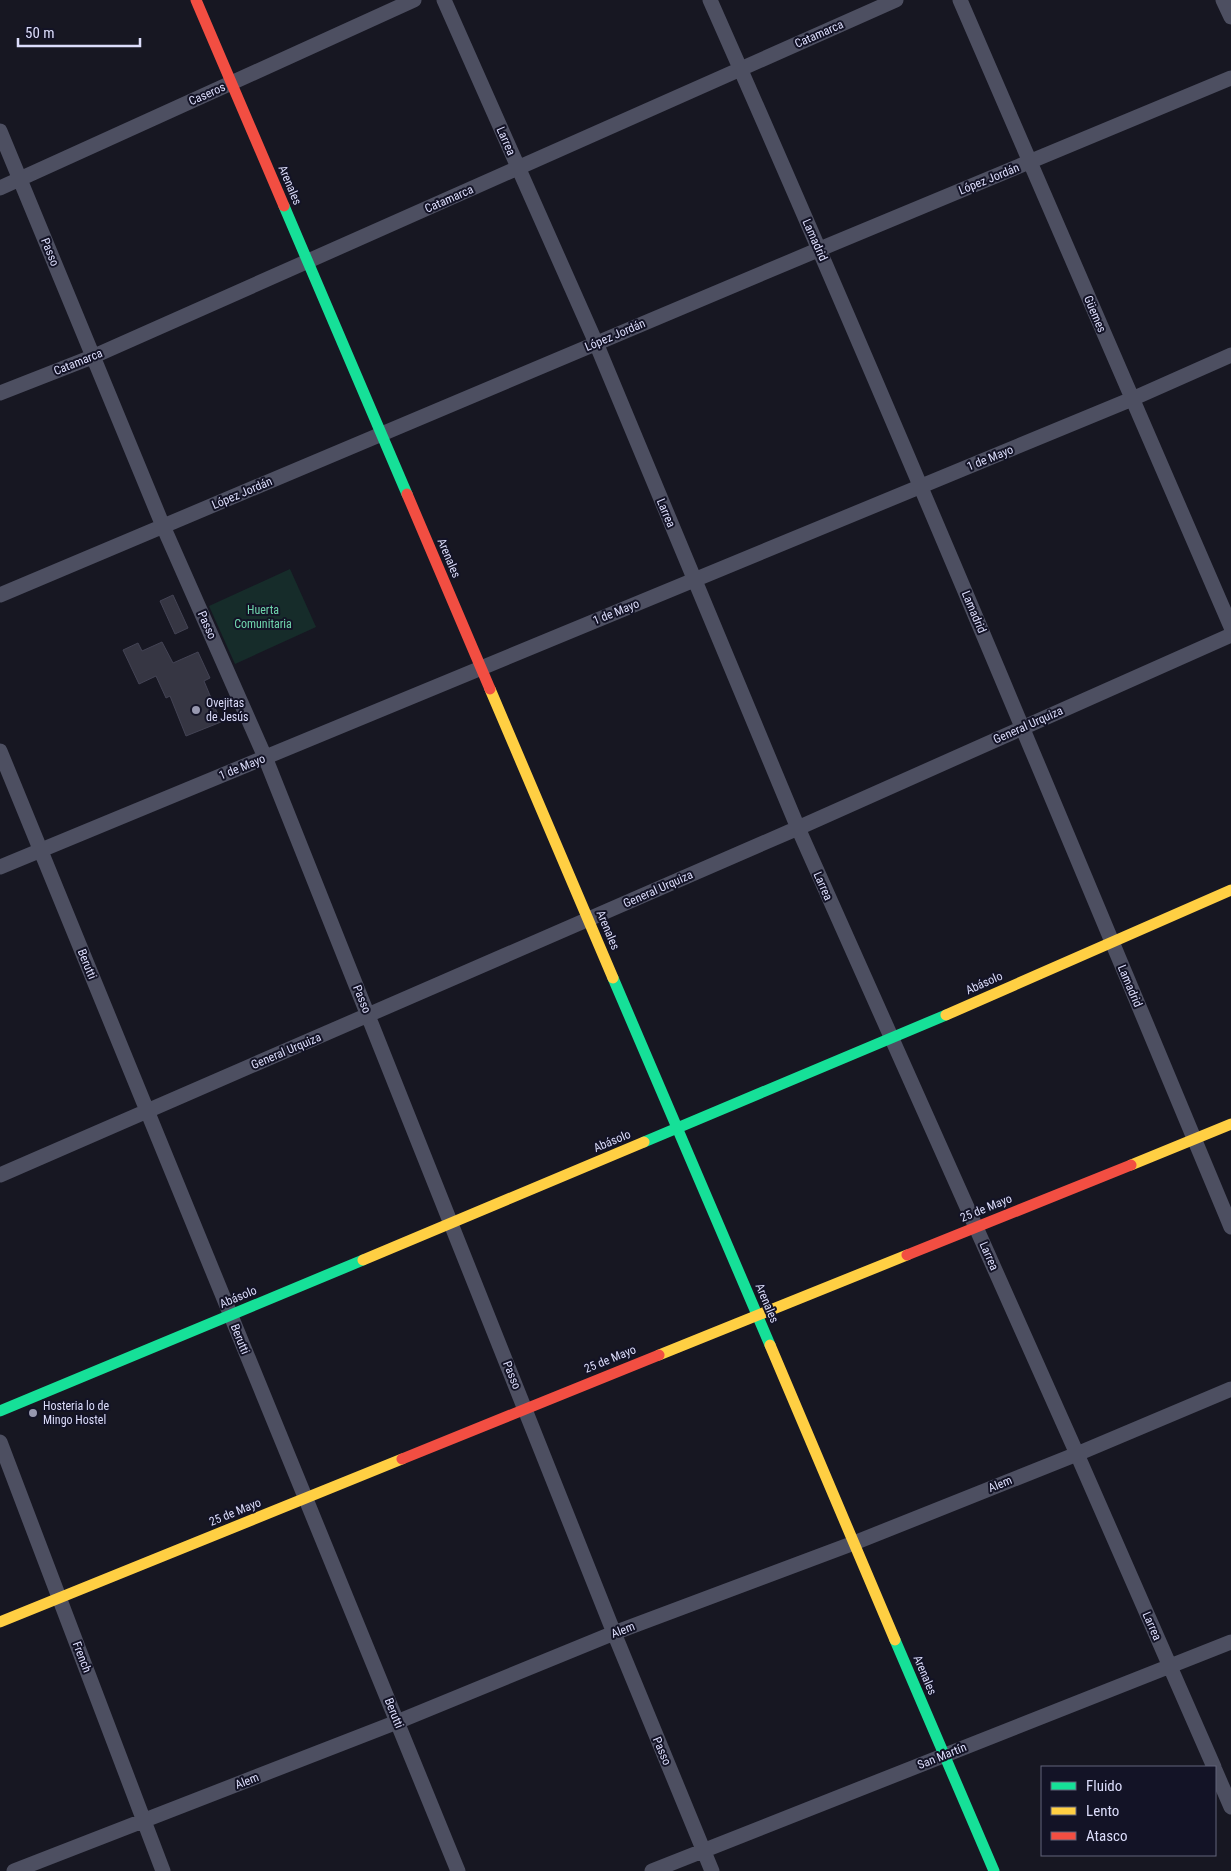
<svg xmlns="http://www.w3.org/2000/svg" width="1231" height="1871" viewBox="0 0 1231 1871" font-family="'Roboto Condensed',sans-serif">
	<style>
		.green { fill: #162c2a }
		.building { fill: #363643; stroke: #434354 }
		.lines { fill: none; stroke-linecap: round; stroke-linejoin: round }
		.street { stroke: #4d4f61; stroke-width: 15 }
		.fast { stroke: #16e098; stroke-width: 11 }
		.slow { stroke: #ffcf43; stroke-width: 11 }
		.jam { stroke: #f24e42; stroke-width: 11 }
		.poi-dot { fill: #9798af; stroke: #131326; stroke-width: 2 }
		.labels { text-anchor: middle; stroke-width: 4; stroke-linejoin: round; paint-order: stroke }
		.street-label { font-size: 12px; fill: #dcddfb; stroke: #131326 }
		.park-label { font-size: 12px; fill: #6fd4ac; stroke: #131326 }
		.poi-label { font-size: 12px; fill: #dcddfb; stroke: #131326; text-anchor: start }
	</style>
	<rect width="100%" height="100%" fill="#171722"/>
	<!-- green -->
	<path class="green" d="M290,569L316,627L235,664L209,606Z"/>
	<!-- building -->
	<path class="building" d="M173,595L188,628L175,634L160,601Z
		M162,642L173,663L198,652L210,678L204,681L221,722L186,736L170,696L166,698L156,676L139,684L123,650L138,643L142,651Z"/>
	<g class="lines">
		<!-- street -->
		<path class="street" d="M444,0L596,343L798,828L1077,1454L1214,1767
			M710,0C890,407 1060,817 1231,1227
			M960,0L1231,627
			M1223,0L1231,17
			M0,131L163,526L265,757L614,1633L712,1871
			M0,188L414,0
			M0,393L92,357L896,0
			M0,595L820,249L1231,78
			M0,751L458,1871
			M0,867L1132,399L1231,355
			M0,1175L798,828L1231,635
			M0,1442L163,1871
			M1215,1770L1231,1807
			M14,1871L397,1722L614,1633L854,1543L1077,1454L1231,1389
			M652,1871L1231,1642"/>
		<!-- fast -->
		<path class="fast" d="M284,206L407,494
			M613,978L770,1345
			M644,1142L946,1015
			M0,1411L363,1260
			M895,1640L994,1871"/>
		<!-- slow -->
		<path class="slow" d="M490,689L613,978
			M946,1015L1231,890
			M1131,1165L1231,1124
			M363,1260L644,1142
			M770,1345L895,1640
			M659,1355L907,1255
			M0,1622L402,1459"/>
		<!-- jam -->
		<path class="jam" d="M196,0L284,206
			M407,494L490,689
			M907,1255L1131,1165
			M402,1459L659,1355"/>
	</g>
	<!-- markers -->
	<g class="poi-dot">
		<circle cx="196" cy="710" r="5"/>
		<circle cx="33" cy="1413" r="5"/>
	</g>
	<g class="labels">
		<!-- street labels -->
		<g class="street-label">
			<text transform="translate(819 34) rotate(-24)" y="4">Catamarca</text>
			<text transform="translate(207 94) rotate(-24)" y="4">Caseros</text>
			<text transform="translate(506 141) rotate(66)" y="4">Larrea</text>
			<text transform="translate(989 179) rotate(-22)" y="4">López Jordán</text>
			<text transform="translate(290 185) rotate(67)" y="4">Arenales</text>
			<text transform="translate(449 199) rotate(-24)" y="4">Catamarca</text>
			<text transform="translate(815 240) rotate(66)" y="4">Lamadrid</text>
			<text transform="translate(50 252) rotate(68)" y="4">Passo</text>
			<text transform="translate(1095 314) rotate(67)" y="4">Güemes</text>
			<text transform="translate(615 335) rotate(-23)" y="4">López Jordán</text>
			<text transform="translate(78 362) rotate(-22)" y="4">Catamarca</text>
			<text transform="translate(990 458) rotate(-22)" y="4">1 de Mayo</text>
			<text transform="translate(242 493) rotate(-23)" y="4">López Jordán</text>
			<text transform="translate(666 513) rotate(67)" y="4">Larrea</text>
			<text transform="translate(449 558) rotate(67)" y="4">Arenales</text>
			<text transform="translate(616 612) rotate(-22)" y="4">1 de Mayo</text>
			<text transform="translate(974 612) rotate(67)" y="4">Lamadrid</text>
			<text transform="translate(207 625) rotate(66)" y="4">Passo</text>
			<text transform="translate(1028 725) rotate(-24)" y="4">General Urquiza</text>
			<text transform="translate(242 767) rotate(-22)" y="4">1 de Mayo</text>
			<text transform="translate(823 886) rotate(66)" y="4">Larrea</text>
			<text transform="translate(658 889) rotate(-24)" y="4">General Urquiza</text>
			<text transform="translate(608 930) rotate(67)" y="4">Arenales</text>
			<text transform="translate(87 964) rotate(68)" y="4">Berutti</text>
			<text transform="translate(984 983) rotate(-24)" y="4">Abásolo</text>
			<text transform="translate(1130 986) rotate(67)" y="4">Lamadrid</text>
			<text transform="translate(362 999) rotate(68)" y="4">Passo</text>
			<text transform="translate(286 1051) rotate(-23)" y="4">General Urquiza</text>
			<text transform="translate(612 1141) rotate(-23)" y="4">Abásolo</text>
			<text transform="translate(986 1208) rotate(-22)" y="4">25 de Mayo</text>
			<text transform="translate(989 1256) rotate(66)" y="4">Larrea</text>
			<text transform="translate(238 1297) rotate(-23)" y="4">Abásolo</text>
			<text transform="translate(767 1303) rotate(67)" y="4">Arenales</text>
			<text transform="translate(240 1339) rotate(68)" y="4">Berutti</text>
			<text transform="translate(610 1359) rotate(-22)" y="4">25 de Mayo</text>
			<text transform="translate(512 1375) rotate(68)" y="4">Passo</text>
			<text transform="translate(1000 1484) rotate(-22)" y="4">Alem</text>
			<text transform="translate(235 1512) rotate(-22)" y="4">25 de Mayo</text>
			<text transform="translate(1152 1626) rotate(66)" y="4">Larrea</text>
			<text transform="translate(623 1630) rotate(-21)" y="4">Alem</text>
			<text transform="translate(82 1657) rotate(69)" y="4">French</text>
			<text transform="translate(925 1675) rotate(67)" y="4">Arenales</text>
			<text transform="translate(394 1713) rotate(68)" y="4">Berutti</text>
			<text transform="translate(662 1751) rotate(67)" y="4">Passo</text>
			<text transform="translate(942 1756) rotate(-22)" y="4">San Martín</text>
			<text transform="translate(247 1781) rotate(-21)" y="4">Alem</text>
		</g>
		<!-- park labels -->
		<g class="park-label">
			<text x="263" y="614">Huerta<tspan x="263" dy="14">Comunitaria</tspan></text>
		</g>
		<!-- poi labels -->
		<g class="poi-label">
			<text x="206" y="707">Ovejitas<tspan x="206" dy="14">de Jesús</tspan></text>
			<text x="43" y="1410">Hosteria lo de<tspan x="43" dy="14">Mingo Hostel</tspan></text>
		</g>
	</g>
	<!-- legend -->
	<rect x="1041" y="1766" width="175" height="90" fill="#131326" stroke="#63647b"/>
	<rect x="1051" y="1782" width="25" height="8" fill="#16e098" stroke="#63647b"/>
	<text x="1086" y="1791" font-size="15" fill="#dcddfb">Fluido</text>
	<rect x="1051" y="1807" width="25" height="8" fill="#ffcf43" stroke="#63647b"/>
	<text x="1086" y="1816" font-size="15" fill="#dcddfb">Lento</text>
	<rect x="1051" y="1832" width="25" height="8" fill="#f24e42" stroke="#63647b"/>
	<text x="1086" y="1841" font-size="15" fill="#dcddfb">Atasco</text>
	<!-- scale -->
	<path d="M18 38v8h122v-8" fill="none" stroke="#dcddfb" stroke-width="2.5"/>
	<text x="25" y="38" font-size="15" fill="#dcddfb" stroke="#131326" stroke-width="4" paint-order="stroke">50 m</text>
</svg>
